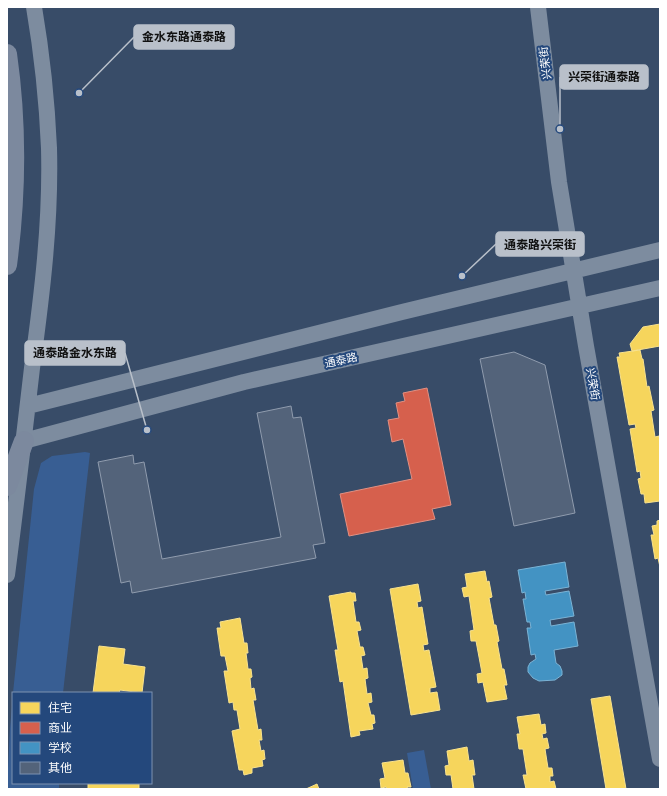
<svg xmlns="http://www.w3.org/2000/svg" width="667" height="796" viewBox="0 0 667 796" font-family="'DejaVu Sans','Noto Sans SC',sans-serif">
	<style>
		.green { fill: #385e93 }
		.homes { fill: #f6d55c; stroke: #f9e28d }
		.shops { fill: #d6604d; stroke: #e29082 }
		.schools { fill: #4393c3; stroke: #7bb3d5 }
		.building { fill: #53637a; stroke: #909cae }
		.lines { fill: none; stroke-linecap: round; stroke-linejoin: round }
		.tertiary { stroke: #7d8c9f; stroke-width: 16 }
		.primary { stroke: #7c899e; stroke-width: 20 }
		.labels { text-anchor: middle; stroke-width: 4; stroke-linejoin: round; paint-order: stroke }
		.street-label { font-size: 11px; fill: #fff; stroke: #24487c }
		.leader { fill: none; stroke: #b9c0ca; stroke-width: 1.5 }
		.callout-dot { fill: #b9c0ca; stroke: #24487c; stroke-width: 1.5 }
		.callout { fill: #b9c0ca; stroke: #b9c0ca; stroke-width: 1.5 }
		.callout-label { font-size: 12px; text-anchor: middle; font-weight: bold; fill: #111 }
	</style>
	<rect width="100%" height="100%" fill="#384c68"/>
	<!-- green -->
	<path class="green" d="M85,452L90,453L63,693H13L34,489L41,463L52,456Z
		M13,696V783H59V789H7L10,728Z
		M424,750L431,789H413L407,753Z"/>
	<!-- homes -->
	<path class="homes" d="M660,324V346L632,351L630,344L643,327Z
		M640,350L642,359H643L647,387L649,386L654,410L651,411L655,437L659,436L660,441V501L645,503L644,494H641L638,479L641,478L640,471L637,472L630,429L636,428L635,424L629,425L617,357H620L619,353Z
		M660,520V567L658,558L655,559L651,535H654L652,526L657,525V521Z
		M485,571L487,582L489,581L492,597L489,598L494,625H496L499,641L497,642L502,669H504L507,685H504L507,699L487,702L483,682L478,683L477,674L482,673L476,641H471L470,631L474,630L469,596L464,597L462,588L467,587L465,574Z
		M418,584L421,601L417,602L418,608L422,607L428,644L423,645L424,651L429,650L436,687L430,688V693L437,692L440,710L411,715L390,589Z
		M351,592V593H355L356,601H353L356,622H359L361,630L357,631L360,647H363L365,655L361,656L363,669L367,668L368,678L365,679L367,694L371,693L372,702L368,703L371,715H374L375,723L372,724L373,729L359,731L360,735L351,737L343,681L340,682L335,650H338L329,596Z
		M240,618L244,643H247L248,653H246L248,669H251L252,677L250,678L251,689L254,688L256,700H253L258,730L261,729L262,740H259L261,751L264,750L265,759L262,760L263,766L252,768V773L244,775L243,770H239L232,731L240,729L237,710H234L233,702L229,703L224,671H228L225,656H221L217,628H221L220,622Z
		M99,646L125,649L123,664L145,667L142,693L120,690L119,693H93Z
		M610,696L626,789H606L591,699Z
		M539,714L541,725L545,724L546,733L542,734L543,739L547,738L549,748L545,749L548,768H552L553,776H550V782L554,781L556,789H526L523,775H527L523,749H519L517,734H520L517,717Z
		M467,747L469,761L473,760L475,775H472L474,789H453L451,775H446L445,766L449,765L447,751Z
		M403,760L405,773H408L411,787H407L408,789H387L386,787L381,788L380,779L385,778L382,763Z
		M88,783H139V789H88Z
		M317,784L319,789H306Z"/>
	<!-- shops -->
	<path class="shops" d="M427,388L451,505L432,509L435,519L349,536L340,494L412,479L403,439L392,442L388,420L399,418L396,403L405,401L403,393Z"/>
	<!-- schools -->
	<path class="schools" d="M565,562L569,587L545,591L546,595L569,591L574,616L550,620L551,626L574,622L578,646L554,650L556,663L560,666L562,671V675L555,680L539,681L533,678L528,672V667L530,663L536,659L535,654L531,655L527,628H531L530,622H527L523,599H526L525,592L522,593L518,570Z"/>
	<!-- building -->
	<path class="building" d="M514,352L545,365L575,513L514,526L480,359Z
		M291,406L293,418L301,417L325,543L313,545L316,558L132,593L130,581L121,583L98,462L133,455L134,464L144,462L162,559L281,537L257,413Z"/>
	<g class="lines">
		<!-- tertiary -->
		<path class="tertiary" d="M538,7L559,182L586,346L660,759
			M28,406L402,312L660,250
			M24,441L244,382L660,288
			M7,575C16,506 24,437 32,368C42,295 51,222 49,148C47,101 42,54 34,7"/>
		<!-- primary -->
		<path class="primary" d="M7,54C17,124 16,196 7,265
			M7,486L24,441"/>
	</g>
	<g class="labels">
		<!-- street labels -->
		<g class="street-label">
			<text transform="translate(545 63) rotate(-97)" y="4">兴荣街</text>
			<text transform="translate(341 360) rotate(-13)" y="4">通泰路</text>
			<text transform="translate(593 384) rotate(80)" y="4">兴荣街</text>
		</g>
	</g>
	<!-- callouts -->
	<path class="leader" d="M79 93L134 37M560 129L560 77M462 276L496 244M147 430L125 353"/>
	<g class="callout-dot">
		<circle cx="79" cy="93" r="4"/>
		<circle cx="560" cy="129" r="4"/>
		<circle cx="462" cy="276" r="4"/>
		<circle cx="147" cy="430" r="4"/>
	</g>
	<g class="callout">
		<rect x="134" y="25" width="100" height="24" rx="4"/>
		<rect x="560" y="65" width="88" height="24" rx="4"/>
		<rect x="496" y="232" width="88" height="24" rx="4"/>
		<rect x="25" y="341" width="100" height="24" rx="4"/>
	</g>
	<g class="callout-label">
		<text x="184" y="41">金水东路通泰路</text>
		<text x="604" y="81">兴荣街通泰路</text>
		<text x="540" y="249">通泰路兴荣街</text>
		<text x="75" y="357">通泰路金水东路</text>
	</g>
	<!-- border -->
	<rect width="667" height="796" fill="none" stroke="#ffffff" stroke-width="16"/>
	<!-- legend -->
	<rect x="12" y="692" width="140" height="92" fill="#24487c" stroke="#7c91b0"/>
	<rect x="20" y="702" width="20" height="12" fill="#f6d55c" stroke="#7c91b0"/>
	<text x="48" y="712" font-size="12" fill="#ffffff">住宅</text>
	<rect x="20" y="722" width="20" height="12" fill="#d6604d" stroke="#7c91b0"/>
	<text x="48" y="732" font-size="12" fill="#ffffff">商业</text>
	<rect x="20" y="742" width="20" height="12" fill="#4393c3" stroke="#7c91b0"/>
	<text x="48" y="752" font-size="12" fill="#ffffff">学校</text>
	<rect x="20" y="762" width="20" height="12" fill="#53637a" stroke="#7c91b0"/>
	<text x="48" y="772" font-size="12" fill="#ffffff">其他</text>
</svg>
